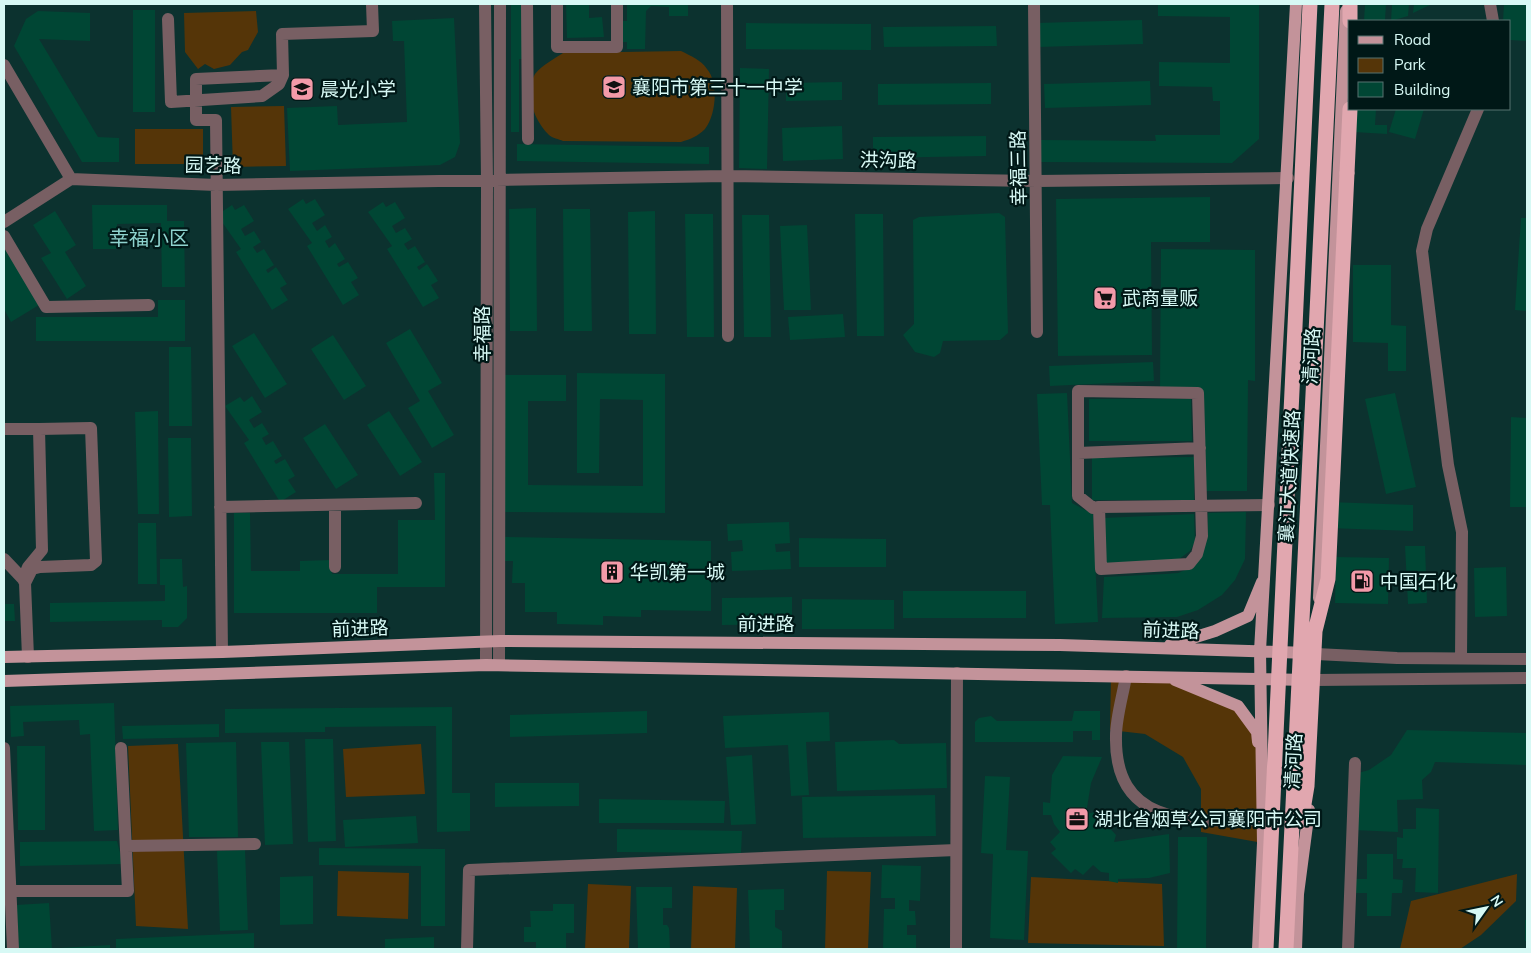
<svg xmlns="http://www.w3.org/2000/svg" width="1531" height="953" viewBox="0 0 1531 953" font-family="Mulish,'Noto Sans SC',sans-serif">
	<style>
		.green { fill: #553508 }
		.building { fill: #004634 }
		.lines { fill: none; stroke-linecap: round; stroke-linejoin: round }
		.minor { stroke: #785f63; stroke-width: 12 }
		.major { stroke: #c3939a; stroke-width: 12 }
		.highway { stroke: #e1a7af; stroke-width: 15 }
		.highway-bridge { stroke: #e1a7af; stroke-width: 15 }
		.labels { text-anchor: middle; stroke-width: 4.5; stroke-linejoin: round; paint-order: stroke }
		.poi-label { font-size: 19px; fill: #d7f9f5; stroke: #001817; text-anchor: start }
		.street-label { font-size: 19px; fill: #d7f9f5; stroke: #001817 }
		.neighbourhood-label { font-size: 20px; fill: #8ed3ce; stroke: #001817 }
	</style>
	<rect width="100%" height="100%" fill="#0c322f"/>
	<!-- green -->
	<path class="green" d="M256,11L258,32L248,50L242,52L230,65L214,69L205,64L198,69L185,52L184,13Z
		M681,51C691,56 701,60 707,69C719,83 716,115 705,129C698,136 691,139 681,142L563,141C559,139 552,138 549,135C534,121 524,93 535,74C542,65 554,59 563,53Z
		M284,106L286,166L233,167L231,107Z
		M135,129H203V164H135Z
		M1111,676L1168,677L1238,706L1257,732L1263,843L1201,832V789L1183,757L1145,734L1110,730Z
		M178,744L188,929L136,926L128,746Z
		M421,744L425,794L346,797L343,749Z
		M338,871L409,873L408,919L337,916Z
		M827,871L871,872L868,949H825Z
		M1517,874L1516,901L1481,935L1460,949H1400L1411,901Z
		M1031,877L1162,884L1164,946L1028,943Z
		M588,884L631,886L629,949H585Z
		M693,886L737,888L735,949H691Z"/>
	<!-- building -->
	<path class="building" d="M511,4H523V59H519V132H511Z
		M566,4H589V18L602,17L604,37L567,38Z
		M627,4H688V16H669V7L651,6L646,11L645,49H627V42H621L622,21H627Z
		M1158,4H1259V139L1232,163L1040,162L1041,140L1156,141L1155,135H1220V101H1213L1212,87L1159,86V62L1230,63V17L1158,16Z
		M1365,4H1386L1385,20L1364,21Z
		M1392,4H1409L1408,16L1391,21Z
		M1414,4H1432L1413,13Z
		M1504,4H1527V41L1510,40V21H1503Z
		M133,10H155V112H133Z
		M38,11L90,13V41L39,39L98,137L119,138V162H82L14,46L26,19Z
		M454,18L460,143L455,157L440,165L290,171L287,108L337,106L338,125L407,122L404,41H393L392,21Z
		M1142,20L1143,44L1037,47L1036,23Z
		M746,23L871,24V50L746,49Z
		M996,26L997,46L884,47L883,27Z
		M740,68L769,69L767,169L739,168Z
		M1150,81L1151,105L1045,108L1044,84Z
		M842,82V100L786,101V83Z
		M991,83V104L878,105V84Z
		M1355,109H1376L1375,125H1387V134L1354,132Z
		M1396,109H1424L1415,139L1389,132Z
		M842,126L843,159L783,161L782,128Z
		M986,136V156L873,158V137Z
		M517,144L709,147V164L517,161Z
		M1210,197V242H1151L1152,355L1058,356L1056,199Z
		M303,199L306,204L315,199L325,215L312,223L317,231L325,225L332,237L325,241L329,248L335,243L345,259L337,264L339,267L348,262L358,278L351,282L359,295L343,305L307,246L312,243L288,209Z
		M383,202L386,207L395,202L405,218L392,226L396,233L405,228L412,239L404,244L408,250L415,246L425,262L417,267L419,270L427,264L438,281L431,285L439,298L423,307L387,249L392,246L368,212Z
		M92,205H167V221H184L185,287H162L161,223L117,224V249H93Z
		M232,205L235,210L244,205L254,221L241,229L245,236L254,231L261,242L253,247L257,253L264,249L274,265L266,270L268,273L276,267L287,284L280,288L288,300L272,310L236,252L241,249L217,215Z
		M536,208L537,331H510L509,209Z
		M563,209H590L592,331H564Z
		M55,211L76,245L65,252L86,286L67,299L41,258L51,253L33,225Z
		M655,211L656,334H629L628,212Z
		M999,213L1005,217L1008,333L1000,340L943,341L940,353L934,357L915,352L903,335L914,324L913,220L919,217Z
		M685,214H713L714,337H687Z
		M855,214H883L884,336H857Z
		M742,215H769L771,337H744Z
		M1521,218H1527V311L1515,310Z
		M807,225L811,310H784L780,226Z
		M4,246L39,305L11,322L4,309Z
		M1161,249L1255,250V381L1248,380L1247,491H1202L1203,390H1160Z
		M1353,265H1391V325L1406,326V371H1388V343L1353,342Z
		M158,300H185V341H36V317H158Z
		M843,314L845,337L790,340L788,317Z
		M410,329L442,383L428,391L454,435L432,448L408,408L420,401L386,343Z
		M254,333L287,384L265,398L232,346Z
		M333,335L366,386L344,400L311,349Z
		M169,347H191L192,426H169Z
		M1153,362L1154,381L1050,386L1049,366Z
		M577,373L665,374V513L501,512V375H566V401H528V485L643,486V400L600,399L599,473H577Z
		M1067,393L1072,503L1093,514L1098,622L1055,624L1050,505H1042L1037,394Z
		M1395,393L1416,487L1386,494L1365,399Z
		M252,396L262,412L249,420L254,428L262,423L269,434L262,438L266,445L273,441L282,456L274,461L276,464L285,459L295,476L288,480L296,492L280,502L244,443L249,440L225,406L240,397L244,402Z
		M1089,399H1191L1192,441H1089Z
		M158,411L159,514H138L135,412Z
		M389,411L422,462L400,476L367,425Z
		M1511,417L1527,418V507H1510Z
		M325,424L358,475L336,489L303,438Z
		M168,438H191L192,516L169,517Z
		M1194,457V500H1092V458Z
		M434,473H445V587H377V613H234V513H250L251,571H300V561L331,560L332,574H398V520H435Z
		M1329,502L1413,505V531L1328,528Z
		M1246,512L1245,559L1235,580L1222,595L1198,610L1177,617L1102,618L1104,577L1165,574L1178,573L1190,568L1207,538L1208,513Z
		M1194,514L1195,542L1190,551L1175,562L1103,563V518Z
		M789,522L790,543L775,544L776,552L790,551L791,569L732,571L731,552L743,551L742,540L728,541L727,524Z
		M138,523H156L157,584H138Z
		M505,537L711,541V611L641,610V617L603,616V625L557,624V612H525V583H512L513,561H505Z
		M799,538L886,539V567H799Z
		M1405,546H1425L1427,603L1408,604Z
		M1336,557L1389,558L1388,604L1335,603Z
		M160,559H182L183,587L187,586V618L178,627H162V620L50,622V603L165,601V585H160Z
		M1506,567L1507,616L1475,617L1474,568Z
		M903,591H1026V618H903Z
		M792,597V624L722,625V598Z
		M802,599L894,600V629H802Z
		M4,604H14L15,621H4Z
		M114,703L118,830L94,831L90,734L80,735L79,720L23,722L24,736L11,737L10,706Z
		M452,707V793H470V831L437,832L436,726L325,727V732L225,733V709Z
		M647,711V733L510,737V715Z
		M1074,711H1100V740H1092V731H1073V742H975V722L979,718L991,716L997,721H1072Z
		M829,712L830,741L806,742L809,795L791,796L788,745L725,748L723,716Z
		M219,724V737L123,739L122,726Z
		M1407,730L1527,733V765L1435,762L1431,772L1422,780L1423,799L1397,800L1398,832L1354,830L1358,773L1369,770L1391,755Z
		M305,739H333L336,841L308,842Z
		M894,740L899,744L946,743L947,788L837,791L835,742Z
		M236,742L238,837H189L186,743Z
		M261,742H289L293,844L265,845Z
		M17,746H45V830H18Z
		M752,755L756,824L731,825L726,757Z
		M1063,756L1102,757L1091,783L1086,814L1095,812L1116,835L1114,842L1169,834L1170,873L1149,878L1118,879V883L1109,881V873L1101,872L1093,865L1083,875L1075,869L1071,873L1051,853L1056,849L1050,842L1060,832L1054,824L1051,815H1043V802L1050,803L1052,775Z
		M985,776L1010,777L1006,850L1028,851L1024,940L990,938L993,854L981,853Z
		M495,783H579V806L495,807Z
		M935,795L936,836L803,838L802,797Z
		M599,799L725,801L724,823H599Z
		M1416,808L1439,809L1438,893L1415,892L1416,868H1402L1403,859H1397V837L1403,838V829H1416Z
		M416,816L418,843L345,847L343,820Z
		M617,829L742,831L741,853L617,852Z
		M1178,837H1207L1206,949H1177Z
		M117,841L123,864L20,866V842Z
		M319,848L445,849V926H421V866L319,865Z
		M245,850L248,930L220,931L217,851Z
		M1367,854H1393V879L1403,880L1402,893H1392L1391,916H1367V893H1356V879H1367Z
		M882,865L921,866L920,901L909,900V911H915L916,925H907V935H916V948L883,949L884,909H895V898H881Z
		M313,876V924L280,925V877Z
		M636,887H672V908H663V925H667L669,928L670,949H638Z
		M784,889V910H775V927L782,931V949H750L748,890Z
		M49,903L52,949H19L16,905Z
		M553,904H574V933H566V948L536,949V942H524V927H531L530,911H553Z
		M1525,920H1527V941H1525Z
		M254,933V949H116V939Z
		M434,937V949H385V939Z
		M110,945V949H61L60,948Z"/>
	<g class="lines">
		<!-- minor -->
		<path class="minor" d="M485,4L487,181L486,665
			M527,4L528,139
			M557,4V47H617V4
			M727,4L728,336
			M1034,4L1037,332
			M1490,4L1493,21
			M168,19L171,102L262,96L279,84L283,75
			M4,65L71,179L216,185L726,176L1037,181L1288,178
			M4,222L71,179
			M4,236L46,307L149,305
			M4,429H39
			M1078,453L1200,448
			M220,507L416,503
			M1099,507L1101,569L1189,564L1197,554L1202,536L1198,393L1078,391V496L1093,508L1099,507L1269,505
			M4,559L23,579
			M335,567V505
			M25,583L23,579L28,567L42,550L39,429L91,428L96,561L91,565L40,567L32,569L25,583L28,657
			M222,652L216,120H196V79L283,75L282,34L373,31L372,4
			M1316,654L1397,658L1527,659
			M1461,658L1462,532L1448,465L1422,251L1427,229L1478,109
			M499,665L500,4
			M1126,676C1123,695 1116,717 1116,736C1114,829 1195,821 1263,820
			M1315,680L1527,678
			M4,748L13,949
			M126,846L255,844
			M10,891H128L121,748
			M467,949L469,870L956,850
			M956,949L957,673
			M1348,949L1355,763"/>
		<!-- major -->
		<path class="major" d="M1319,598L1346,11
			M1170,645L1215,631L1248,616L1262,582
			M4,657L222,652L500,641L1060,645L1309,653
			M1175,680L1238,706L1257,732L1258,742
			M4,681L486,665L1308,680
			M1258,949L1263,843L1260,651L1296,4
			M1296,949L1298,894L1309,810"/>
		<!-- highway -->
		<path class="highway" d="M1350,4V21
			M1347,173L1350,109"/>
		<!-- highway-bridge -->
		<path class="highway-bridge" d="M1301,822L1307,786L1315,631L1328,579L1347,173
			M1266,949L1310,4
			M1286,949L1332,4"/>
	</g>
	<!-- icons -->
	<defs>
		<g id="school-square" transform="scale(1.25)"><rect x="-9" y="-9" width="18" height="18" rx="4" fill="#f39aa9" stroke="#001817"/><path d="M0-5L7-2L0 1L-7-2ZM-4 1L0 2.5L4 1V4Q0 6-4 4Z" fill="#111"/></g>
		<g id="supermarket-square" transform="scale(1.25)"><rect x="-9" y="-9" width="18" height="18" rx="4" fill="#f39aa9" stroke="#001817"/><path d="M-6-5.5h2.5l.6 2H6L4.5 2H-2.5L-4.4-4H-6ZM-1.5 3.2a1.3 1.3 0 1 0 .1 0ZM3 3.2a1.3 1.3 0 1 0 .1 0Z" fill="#111"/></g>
		<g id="building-square" transform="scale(1.25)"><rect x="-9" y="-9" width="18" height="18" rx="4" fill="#f39aa9" stroke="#001817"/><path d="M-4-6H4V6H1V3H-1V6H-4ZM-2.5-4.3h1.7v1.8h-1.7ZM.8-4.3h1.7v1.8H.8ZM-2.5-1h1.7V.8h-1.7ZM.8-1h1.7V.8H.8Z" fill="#111"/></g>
		<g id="fuel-square" transform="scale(1.25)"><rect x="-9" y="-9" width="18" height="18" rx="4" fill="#f39aa9" stroke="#001817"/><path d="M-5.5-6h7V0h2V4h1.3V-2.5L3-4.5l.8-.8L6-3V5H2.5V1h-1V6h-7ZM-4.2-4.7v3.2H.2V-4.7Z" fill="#111"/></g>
		<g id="office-square" transform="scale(1.25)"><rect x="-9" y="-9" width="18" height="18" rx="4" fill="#f39aa9" stroke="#001817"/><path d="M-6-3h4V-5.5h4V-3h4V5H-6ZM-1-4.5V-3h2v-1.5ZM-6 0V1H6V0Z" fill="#111"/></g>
	</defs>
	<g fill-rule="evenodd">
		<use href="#school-square" x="614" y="87"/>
		<use href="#school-square" x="302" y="89"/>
		<use href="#supermarket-square" x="1105" y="298"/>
		<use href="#building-square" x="612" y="572"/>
		<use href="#fuel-square" x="1362" y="581"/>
		<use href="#office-square" x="1077" y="819"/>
	</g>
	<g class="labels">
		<!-- poi labels -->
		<g class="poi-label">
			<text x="632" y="94">襄阳市第三十一中学</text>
			<text x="320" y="96">晨光小学</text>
			<text x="1122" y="305">武商量贩</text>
			<text x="630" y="579">华凯第一城</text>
			<text x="1380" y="588">中国石化</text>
			<text x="1094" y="826">湖北省烟草公司襄阳市公司</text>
		</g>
		<!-- street labels -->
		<g class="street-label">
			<text transform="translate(888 160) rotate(1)" y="7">洪沟路</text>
			<text transform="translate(213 165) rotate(1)" y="7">园艺路</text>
			<text transform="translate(1018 168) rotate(-91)" y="7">幸福三路</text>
			<text transform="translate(482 334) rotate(-90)" y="7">幸福路</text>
			<text transform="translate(1311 356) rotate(-87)" y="7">清河路</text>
			<text transform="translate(1289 476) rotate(-87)" y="7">襄江大道快速路</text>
			<text x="766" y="631">前进路</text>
			<text transform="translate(360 628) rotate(-2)" y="7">前进路</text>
			<text transform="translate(1171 630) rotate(2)" y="7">前进路</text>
			<text transform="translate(1293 761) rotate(-87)" y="7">清河路</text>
		</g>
		<!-- neighbourhood labels -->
		<g class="neighbourhood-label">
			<text x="149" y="245">幸福小区</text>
		</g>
	</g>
	<!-- border -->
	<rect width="1531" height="953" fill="none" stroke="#d7f9f5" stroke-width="10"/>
	<!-- legend -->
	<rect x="1348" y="20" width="162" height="90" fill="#001817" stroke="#567270"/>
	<rect x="1358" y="36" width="25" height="8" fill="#c3939a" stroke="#567270"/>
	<text x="1394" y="45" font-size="15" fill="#d7f9f5">Road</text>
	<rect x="1358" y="58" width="25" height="15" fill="#553508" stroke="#567270"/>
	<text x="1394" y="70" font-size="15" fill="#d7f9f5">Park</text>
	<rect x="1358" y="82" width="25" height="15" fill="#004634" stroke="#567270"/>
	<text x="1394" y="95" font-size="15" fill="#d7f9f5">Building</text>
	<!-- north arrow -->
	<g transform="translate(1486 908) rotate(57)" stroke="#001817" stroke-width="4" paint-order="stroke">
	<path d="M0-4L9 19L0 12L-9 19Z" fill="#d7f9f5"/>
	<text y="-8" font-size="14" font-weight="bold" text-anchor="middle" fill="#d7f9f5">N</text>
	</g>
</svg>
